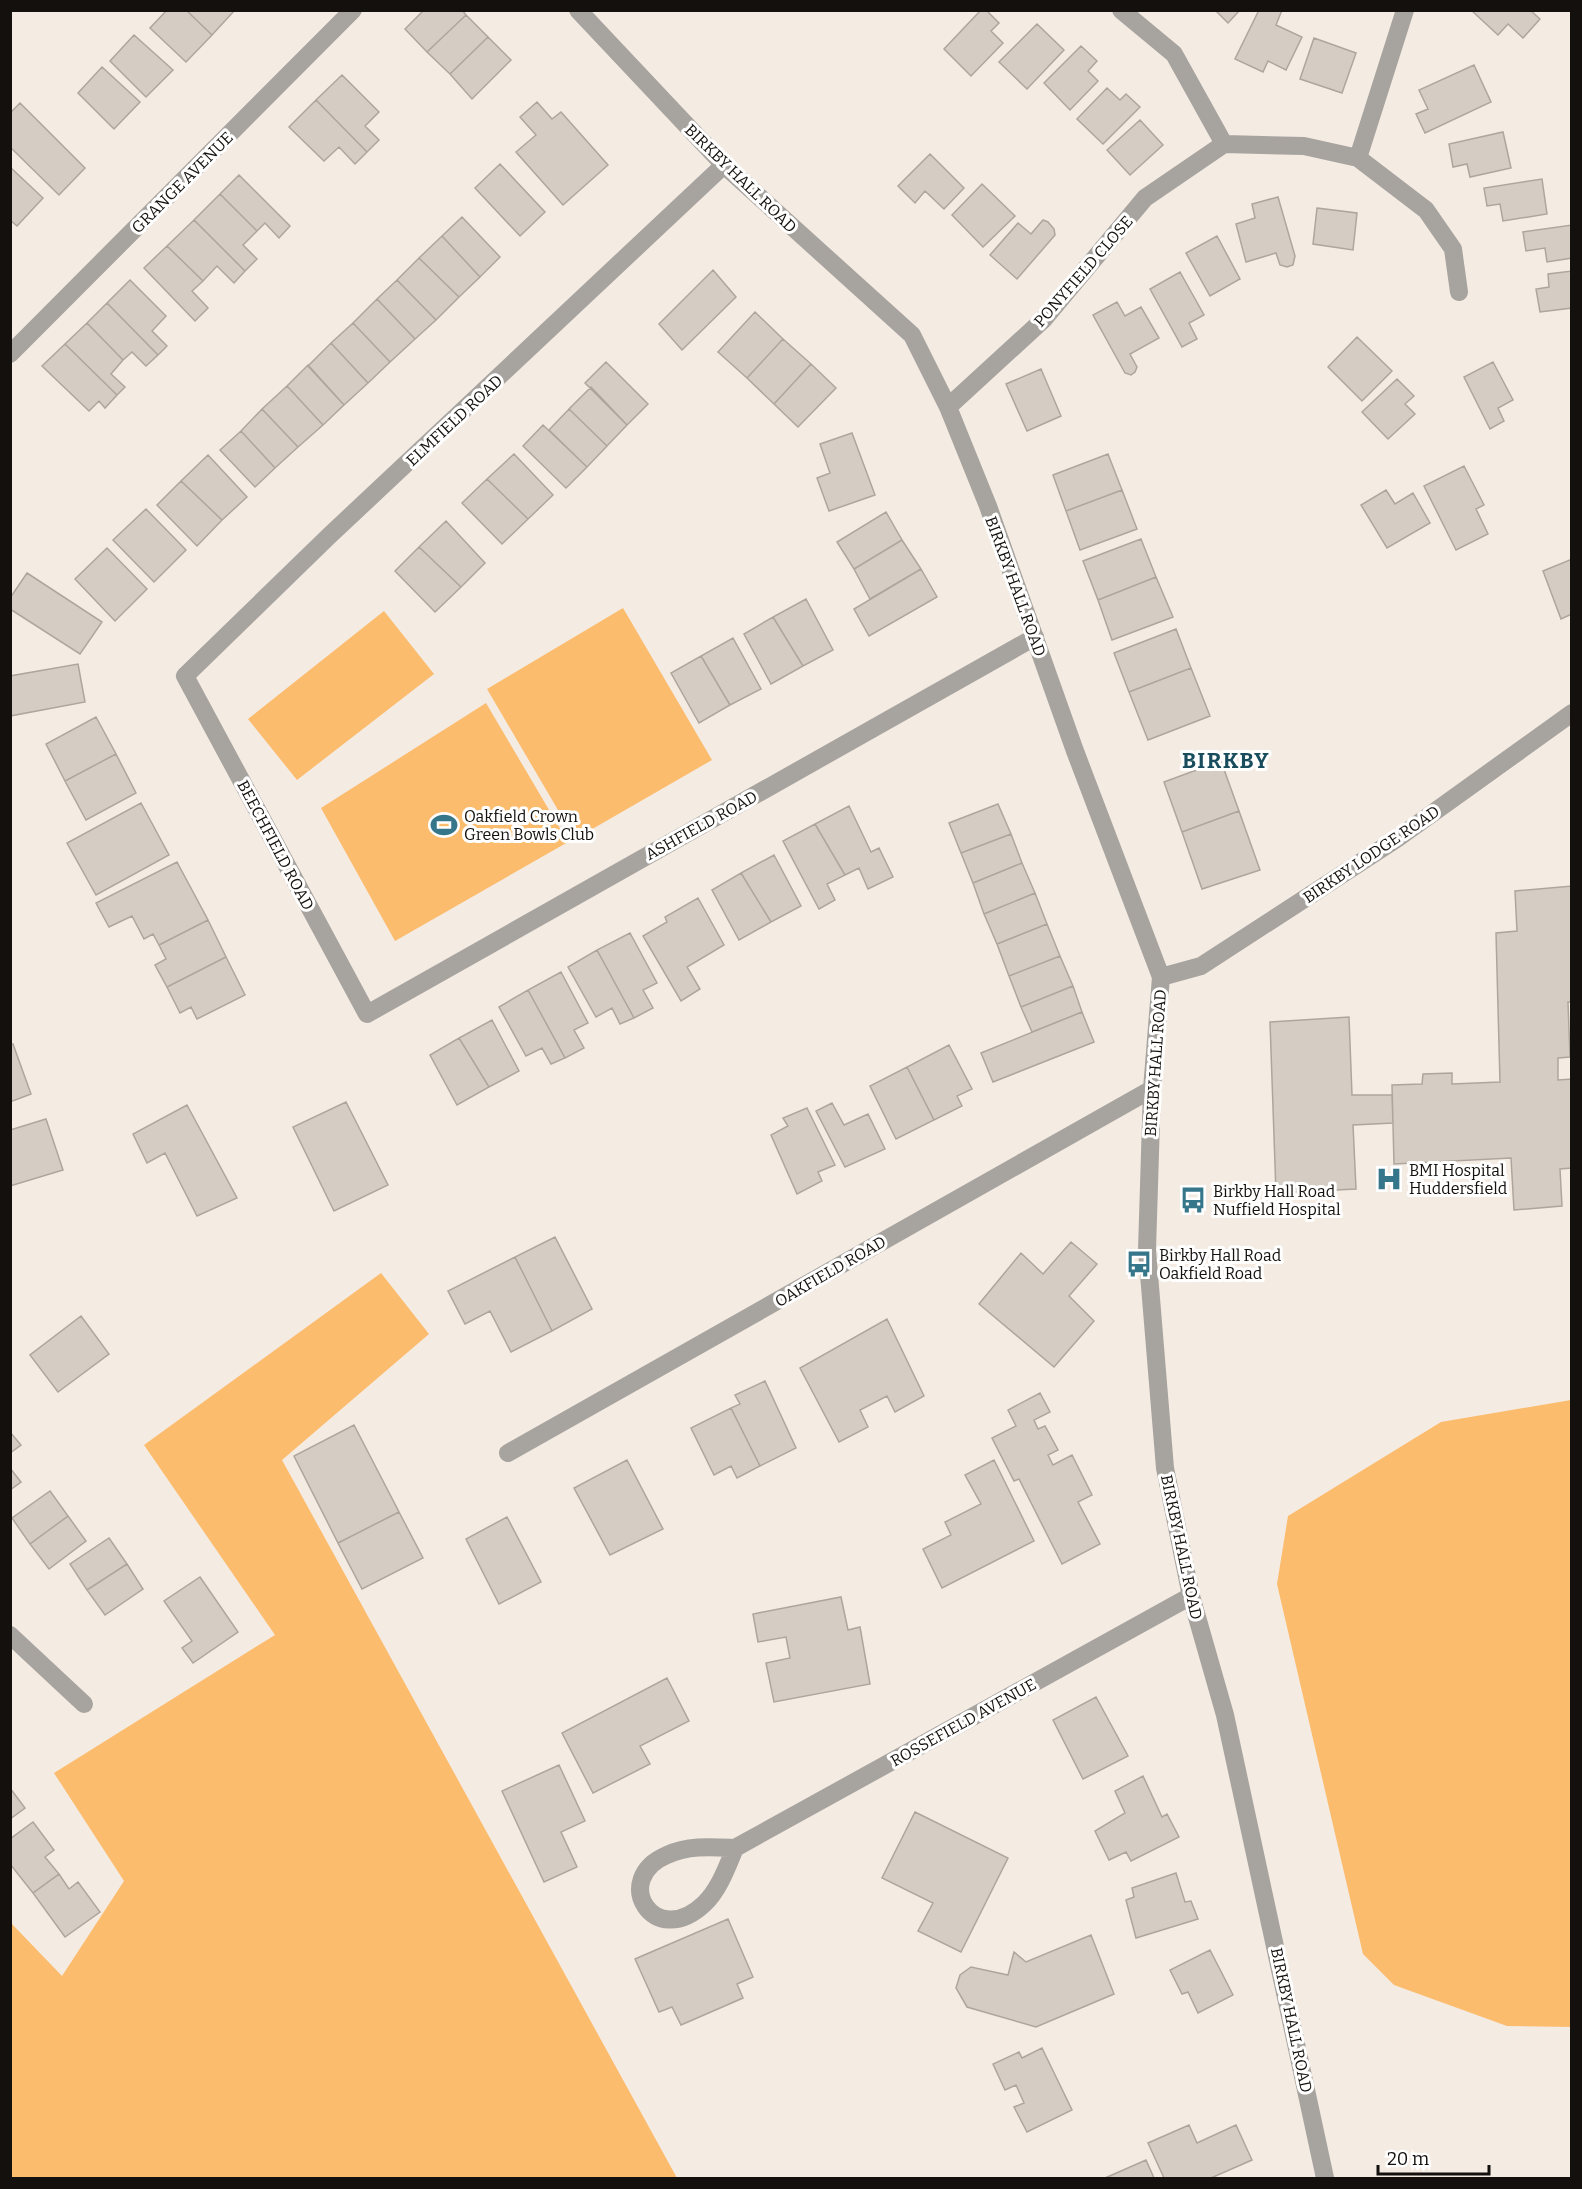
<svg xmlns="http://www.w3.org/2000/svg" width="1582" height="2189" viewBox="0 0 1582 2189" font-family="Bitter,serif">
	<style>
		.green { fill: #fcbc6e }
		.building { fill: #d5cdc4; stroke: #aea69d; stroke-width: 1.5 }
		.lines { fill: none; stroke-linecap: round; stroke-linejoin: round }
		.minor { stroke: #a7a39f; stroke-width: 18 }
		.labels { text-anchor: middle; stroke-width: 6; stroke-linejoin: round; paint-order: stroke }
		.street-label { font-size: 16px; fill: #13100d; stroke: #fff }
		.poi-label { font-size: 16px; fill: #13100d; stroke: #fff; text-anchor: start }
		.district-label { font-size: 22px; font-weight: bold; letter-spacing: 1.5px; fill: #194d5d; stroke: #fff }
	</style>
	<rect width="100%" height="100%" fill="#f4ebe2"/>
	<!-- green -->
	<path class="green" d="M623,608L712,760L575,839L487,689Z
		M384,611L434,674L297,780L248,719Z
		M486,703L568,842L395,941L321,808Z
		M381,1273L429,1334L282,1460L677,2178H11V1923L62,1976L124,1881L54,1773L275,1635L144,1445Z
		M1571,1400V2027L1507,2026L1394,1985L1363,1954L1277,1584L1288,1516L1441,1422Z"/>
	<!-- building -->
	<path class="building" d="M167,10H186L212,35L186,62L150,28Z
		M186,10H235L212,35Z
		M424,10H462L466,15L427,52L405,29Z
		M981,10H986L999,23L991,31L1003,43L971,76L944,49Z
		M1215,10H1240L1228,23Z
		M1259,10H1282L1276,25L1302,37L1286,70L1268,61L1263,72L1235,59Z
		M1471,10H1530L1540,19L1523,38L1508,24L1498,35Z
		M466,15L488,37L450,74L427,52Z
		M1037,24L1064,50L1027,89L999,62Z
		M134,35L173,70L146,97L110,61Z
		M488,37L511,60L472,99L450,74Z
		M1314,38L1356,53L1342,93L1300,79Z
		M1081,46L1097,61L1088,71L1098,81L1070,110L1044,83Z
		M1474,65L1491,102L1425,133L1416,114L1428,109L1419,90Z
		M102,67L140,102L114,129L78,93Z
		M342,75L379,112L365,126L379,140L367,152L316,100Z
		M1107,88L1120,100L1126,94L1140,107L1103,144L1077,119Z
		M316,100L367,152L355,164L339,147L324,161L289,127Z
		M537,102L552,119L561,112L608,165L563,205L516,152L536,135L520,117Z
		M20,103L85,168L59,195L10,147V113Z
		M1140,120L1163,145L1130,175L1107,150Z
		M1503,132L1511,168L1470,177L1467,164L1453,167L1449,144Z
		M930,154L964,188L944,209L925,191L915,203L898,186Z
		M500,164L545,212L520,236L475,188Z
		M10,167L43,198L17,226L10,220Z
		M239,175L290,226L279,238L265,223L257,231L220,194Z
		M1542,179L1547,214L1503,221L1500,204L1487,206L1484,188Z
		M982,184L1015,216L983,247L952,215Z
		M220,194L257,231L243,245L257,259L245,271L194,220Z
		M1278,197L1295,256L1293,265L1287,267L1280,265L1276,253L1246,262L1236,224L1255,218L1252,204Z
		M1317,208L1357,213L1353,250L1313,244Z
		M462,217L500,257L480,277L442,236Z
		M194,220L245,271L234,283L217,266L203,281L167,246Z
		M1043,220L1048,222L1054,229L1055,235L1017,279L990,255L1018,223L1031,234Z
		M1572,225V258L1547,262L1545,248L1526,251L1523,232Z
		M442,236L480,277L459,297L419,258Z
		M1217,236L1240,279L1210,296L1186,253Z
		M167,246L203,281L192,291L208,308L195,321L144,268Z
		M419,258L459,297L436,320L397,280Z
		M713,270L736,297L682,350L659,324Z
		M1572,271V308L1540,312L1536,289L1549,287L1548,274Z
		M1180,272L1204,315L1189,323L1197,339L1182,347L1150,289Z
		M130,280L166,316L152,331L167,346L158,355L107,303Z
		M397,280L436,320L415,339L377,299Z
		M377,299L415,339L390,362L353,323Z
		M1117,302L1125,316L1141,307L1159,338L1130,354L1137,367L1135,372L1131,375L1125,373L1093,315Z
		M107,303L158,355L146,366L132,352L123,360L87,323Z
		M755,312L783,339L747,378L718,352Z
		M87,323L123,360L111,374L125,387L117,395L65,344Z
		M353,323L390,362L368,383L331,343Z
		M1357,337L1392,371L1362,401L1328,367Z
		M783,339L811,364L774,404L747,378Z
		M331,343L368,383L344,405L308,366Z
		M65,344L117,395L105,408L99,401L89,411L42,366Z
		M606,362L648,404L627,425L585,383Z
		M1493,362L1513,400L1498,408L1504,421L1490,429L1464,377Z
		M811,364L836,388L798,427L774,404Z
		M308,365L344,405L323,425L287,386Z
		M1041,369L1061,416L1027,431L1006,384Z
		M1397,379L1414,396L1405,404L1415,414L1388,439L1362,412Z
		M287,386L323,425L298,447L262,409Z
		M591,387L627,425L607,446L569,409Z
		M262,409L298,447L275,468L241,431Z
		M569,409L607,446L587,467L549,430Z
		M543,425L587,467L566,488L523,446Z
		M241,431L275,468L255,487L220,450Z
		M852,433L875,495L829,511L817,478L830,473L820,444Z
		M514,454L553,495L528,519L487,479Z
		M1108,454L1122,490L1066,511L1053,475Z
		M208,455L247,497L222,520L181,481Z
		M1464,466L1484,505L1476,509L1488,534L1456,550L1424,486Z
		M487,479L528,519L502,544L462,503Z
		M181,481L222,520L197,546L157,505Z
		M1122,490L1137,529L1080,550L1066,511Z
		M1386,490L1395,504L1413,493L1430,523L1387,548L1361,505Z
		M146,509L186,550L154,582L113,540Z
		M886,512L902,540L854,569L837,542Z
		M446,521L485,563L461,587L419,547Z
		M1141,539L1156,577L1098,600L1083,561Z
		M902,540L921,569L870,599L854,569Z
		M419,547L461,587L435,612L395,571Z
		M107,548L147,589L115,621L75,579Z
		M1572,559V614L1561,619L1543,571Z
		M921,569L937,597L869,636L854,609Z
		M27,573L102,622L80,654L10,609V598Z
		M1156,577L1173,617L1112,640L1098,600Z
		M806,599L833,650L803,666L773,617Z
		M773,617L803,666L771,684L744,634Z
		M1176,629L1191,668L1129,692L1114,653Z
		M733,638L761,689L730,705L701,656Z
		M701,656L730,705L699,723L671,673Z
		M78,664L85,702L10,716V676Z
		M1191,668L1210,716L1148,740L1129,692Z
		M96,717L116,754L65,781L46,744Z
		M116,754L136,793L86,820L65,781Z
		M1221,761L1239,811L1182,832L1164,782Z
		M141,803L169,855L96,895L67,843Z
		M998,804L1011,834L961,853L949,823Z
		M849,806L871,852L879,848L893,877L868,889L859,868L845,875L815,824Z
		M1239,811L1260,870L1202,889L1182,832Z
		M815,824L845,875L827,884L835,900L819,909L783,841Z
		M1011,834L1022,863L973,883L961,853Z
		M774,855L801,906L771,922L741,873Z
		M177,862L208,920L159,945L153,934L144,939L132,916L109,927L96,903Z
		M1022,863L1035,893L984,914L973,883Z
		M741,873L771,922L739,940L712,890Z
		M1572,886V1002H1568L1570,1057L1558,1058V1080L1572,1079V1168L1560,1169L1562,1206L1514,1210L1511,1158L1394,1164L1392,1085L1422,1084L1423,1074L1452,1073V1084L1500,1082L1496,933L1517,931L1515,891Z
		M1035,893L1047,924L997,944L984,914Z
		M698,898L724,945L687,967L700,989L681,1001L643,936L667,922L665,917Z
		M208,920L226,957L167,987L155,965L166,959L159,945Z
		M1047,924L1060,956L1009,976L997,944Z
		M630,933L657,983L643,990L653,1008L634,1018L597,950Z
		M597,950L634,1018L620,1024L612,1008L596,1017L568,967Z
		M1060,956L1073,986L1021,1007L1009,976Z
		M226,957L245,995L197,1019L191,1007L180,1013L167,987Z
		M561,972L588,1023L574,1030L584,1048L565,1058L528,990Z
		M1073,986L1082,1012L1032,1032L1021,1007Z
		M528,990L565,1058L551,1064L542,1048L526,1056L499,1007Z
		M1082,1012L1094,1042L993,1082L981,1053Z
		M1349,1017L1352,1095H1392L1393,1123L1353,1125L1356,1189L1276,1193L1270,1022Z
		M492,1020L519,1071L489,1087L459,1038Z
		M459,1038L489,1087L457,1105L430,1055Z
		M10,1044H13L31,1094L10,1102Z
		M949,1045L972,1089L957,1096L962,1106L934,1120L907,1067Z
		M907,1067L934,1120L896,1139L870,1086Z
		M346,1102L388,1185L334,1211L293,1127Z
		M832,1103L844,1125L868,1114L885,1149L845,1167L816,1111Z
		M187,1105L237,1198L197,1216L165,1153L147,1163L133,1134Z
		M807,1108L835,1165L818,1172L822,1181L797,1194L771,1135L788,1126L783,1118Z
		M46,1119L63,1170L10,1186V1130Z
		M555,1237L592,1309L552,1331L515,1257Z
		M1071,1242L1097,1264L1069,1296L1094,1321L1054,1367L979,1304L1021,1253L1043,1274Z
		M515,1257L552,1331L511,1352L490,1311L465,1324L448,1291Z
		M81,1316L109,1354L58,1392L30,1355Z
		M887,1319L924,1396L895,1412L887,1396L860,1410L868,1427L839,1442L800,1368Z
		M765,1381L796,1448L760,1466L731,1408L740,1404L735,1395Z
		M1040,1393L1050,1412L1034,1420L1038,1429L1045,1426L1058,1450L1048,1455L1053,1465L1072,1455L1092,1495L1078,1502L1100,1544L1062,1564L1019,1479L1014,1481L992,1438L1016,1426L1008,1410Z
		M731,1408L760,1466L737,1478L731,1466L714,1475L691,1428Z
		M354,1425L399,1512L338,1543L294,1456Z
		M10,1432L21,1445L10,1453Z
		M627,1460L663,1529L610,1555L574,1488Z
		M994,1460L1034,1541L942,1588L923,1549L951,1535L945,1522L981,1504L965,1475Z
		M10,1468L21,1482L10,1490Z
		M50,1491L68,1516L30,1544L12,1518Z
		M399,1512L423,1558L362,1589L338,1543Z
		M68,1516L86,1541L49,1569L30,1544Z
		M507,1517L541,1582L499,1604L466,1539Z
		M109,1538L127,1564L87,1590L70,1564Z
		M127,1564L143,1589L105,1615L87,1590Z
		M200,1577L238,1632L193,1663L182,1648L192,1641L164,1601Z
		M841,1597L848,1630L860,1627L870,1684L774,1702L766,1663L790,1658L786,1637L758,1642L753,1614Z
		M667,1678L689,1721L640,1746L650,1764L593,1793L562,1733Z
		M1096,1697L1128,1756L1083,1779L1053,1720Z
		M559,1765L585,1821L561,1832L577,1867L544,1882L502,1791Z
		M1143,1776L1162,1817L1167,1814L1179,1837L1131,1861L1126,1852L1109,1860L1095,1831L1125,1813L1115,1791Z
		M10,1788L25,1808L10,1819Z
		M915,1812L1008,1858L961,1952L918,1931L933,1903L882,1878Z
		M33,1822L54,1850L45,1857L59,1874L33,1893L10,1864V1839Z
		M1176,1873L1185,1902L1191,1901L1198,1919L1136,1938L1126,1900L1134,1897L1132,1888Z
		M59,1874L69,1889L78,1882L100,1912L65,1937L33,1893Z
		M728,1919L753,1977L737,1984L743,1998L681,2025L672,2007L659,2012L635,1959Z
		M1091,1935L1114,1994L1036,2027L967,2007L956,1988L960,1975L971,1967L1008,1975L1014,1952L1026,1962Z
		M1210,1950L1233,1995L1198,2013L1188,1992L1182,1994L1170,1970Z
		M1042,2048L1072,2110L1027,2132L1014,2107L1024,2103L1016,2085L1005,2090L993,2064L1019,2052L1022,2058Z
		M1189,2125L1197,2143L1236,2125L1252,2160L1211,2178H1164L1148,2143Z
		M1146,2160L1154,2178H1105Z"/>
	<g class="lines">
		<!-- minor -->
		<path class="minor" d="M578,10L724,165L912,335L948,407L988,506L1075,751L1161,977L1152,1089L1147,1250L1165,1468L1191,1596L1225,1715L1325,2178
			M1121,10L1174,54L1224,144
			M1358,158L1405,10
			M724,165L329,536L185,676L367,1014L1035,637
			M10,354L353,10
			M948,407L1044,319L1145,198L1224,144L1304,146L1358,158L1426,210L1453,249L1459,292
			M1161,977L1201,966L1398,838L1572,713
			M508,1453L1152,1089
			M10,1635L84,1704
			M735,1848C712,1847 689,1845 667,1855C610,1879 654,1951 704,1904C719,1890 727,1867 735,1848L1191,1596"/>
	</g>
	<!-- icons -->
	<defs>
		<g id="stadium-bare" transform="scale(2.07)"><path d="M0-5a6.5 5 0 1 0 0 10a6.5 5 0 1 0 0-10ZM-3.5-1.8h7v3.6h-7Z" fill="#36768a" stroke="#fff" stroke-width="2.5" paint-order="stroke"/></g>
		<g id="hospital-bare" transform="scale(2.07)"><path d="M-5-5h3v3.5h4V-5h3V5h-3V1.5h-4V5h-3Z" fill="#36768a" stroke="#fff" stroke-width="2.5" paint-order="stroke"/></g>
		<g id="bus-bare" transform="scale(2.07)"><path d="M-5-6H5V4H4V6H2V4H-2V6H-4V4H-5ZM-3.5-4V0h7V-4ZM-3.5 1.2v1.5H-2V1.2ZM2 1.2v1.5H3.5V1.2Z" fill="#36768a" stroke="#fff" stroke-width="2.5" paint-order="stroke"/></g>
	</defs>
	<g fill-rule="evenodd">
		<use href="#stadium-bare" x="444" y="825"/>
		<use href="#hospital-bare" x="1389" y="1179"/>
		<use href="#bus-bare" x="1193" y="1200"/>
		<use href="#bus-bare" x="1139" y="1264"/>
	</g>
	<g class="labels">
		<!-- street labels -->
		<g class="street-label">
			<text transform="translate(741 178) rotate(44)" y="6">BIRKBY HALL ROAD</text>
			<text transform="translate(182 182) rotate(-45)" y="6">GRANGE AVENUE</text>
			<text transform="translate(1083 271) rotate(-49)" y="6">PONYFIELD CLOSE</text>
			<text transform="translate(454 420) rotate(-43)" y="6">ELMFIELD ROAD</text>
			<text transform="translate(1016 586) rotate(70)" y="6">BIRKBY HALL ROAD</text>
			<text transform="translate(701 825) rotate(-29)" y="6">ASHFIELD ROAD</text>
			<text transform="translate(276 845) rotate(62)" y="6">BEECHFIELD ROAD</text>
			<text transform="translate(1371 854) rotate(-34)" y="6">BIRKBY LODGE ROAD</text>
			<text transform="translate(1155 1063) rotate(-86)" y="6">BIRKBY HALL ROAD</text>
			<text transform="translate(830 1271) rotate(-30)" y="6">OAKFIELD ROAD</text>
			<text transform="translate(1182 1547) rotate(78)" y="6">BIRKBY HALL ROAD</text>
			<text transform="translate(963 1722) rotate(-29)" y="6">ROSSEFIELD AVENUE</text>
			<text transform="translate(1292 2020) rotate(78)" y="6">BIRKBY HALL ROAD</text>
		</g>
		<!-- poi labels -->
		<g class="poi-label">
			<text x="464" y="822">Oakfield Crown<tspan x="464" dy="18">Green Bowls Club</tspan></text>
			<text x="1409" y="1176">BMI Hospital<tspan x="1409" dy="18">Huddersfield</tspan></text>
			<text x="1213" y="1197">Birkby Hall Road<tspan x="1213" dy="18">Nuffield Hospital</tspan></text>
			<text x="1159" y="1261">Birkby Hall Road<tspan x="1159" dy="18">Oakfield Road</tspan></text>
		</g>
		<!-- district labels -->
		<g class="district-label">
			<text x="1226" y="768">BIRKBY</text>
		</g>
	</g>
	<!-- border -->
	<rect width="1582" height="2189" fill="none" stroke="#13100d" stroke-width="24"/>
	<!-- scale -->
	<path d="M1378 2165v9h111v-9" fill="none" stroke="#13100d" stroke-width="3"/>
	<text x="1387" y="2165" font-size="18" fill="#13100d" stroke="#ffffff" stroke-width="4.5" paint-order="stroke">20 m</text>
</svg>
